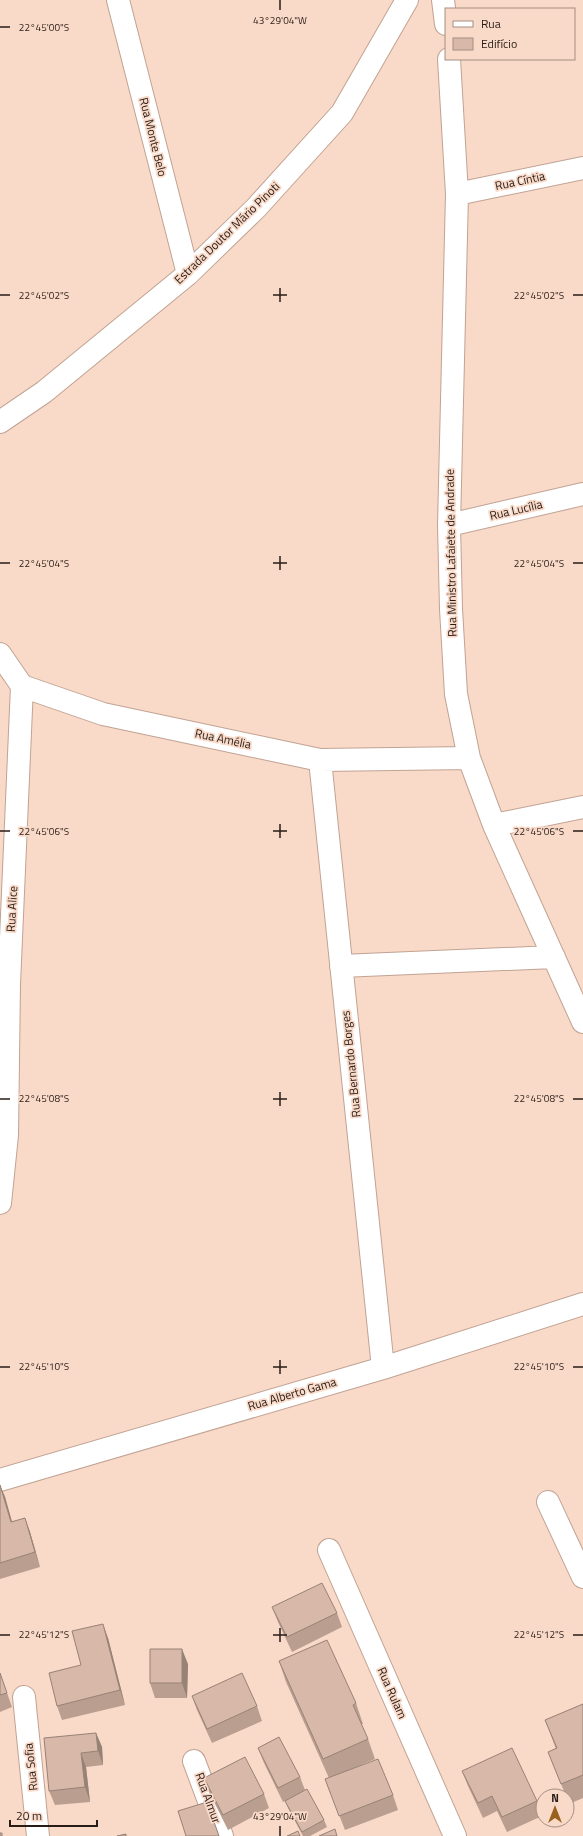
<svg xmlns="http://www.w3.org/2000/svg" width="583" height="1836" viewBox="0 0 583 1836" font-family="'Titillium Web',sans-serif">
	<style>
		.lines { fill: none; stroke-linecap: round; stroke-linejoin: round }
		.minor-casing { stroke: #c1a393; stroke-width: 24 }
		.minor { stroke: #fff; stroke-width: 22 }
		.wall { fill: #ba9f91 }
		.shaded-wall { fill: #978276 }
		.building { fill: #d8b9a9; stroke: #978276 }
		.ticks { fill: none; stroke: #281d16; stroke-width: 1.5 }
		.labels { text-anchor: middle; stroke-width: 3.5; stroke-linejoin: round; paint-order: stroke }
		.street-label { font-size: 12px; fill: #281d16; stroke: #f9d9c8 }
		.ticks-label { font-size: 10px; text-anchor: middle; fill: #281d16; stroke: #f9d9c8; stroke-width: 3.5; stroke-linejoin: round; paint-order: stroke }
	</style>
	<rect width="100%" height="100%" fill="#f9d9c8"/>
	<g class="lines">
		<!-- minor casing -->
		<g class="minor-casing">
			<path id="minor" d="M118,0L188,274
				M443,0L446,24
				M449,59L457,194L449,525L451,609L456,694L469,758L494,825L583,1022
				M457,194L583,168
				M0,422L44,392L188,274L256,208L342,113L407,0
				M449,525L583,494
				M0,654L22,686L103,714L320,760L469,758
				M320,760L383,1368
				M494,825L583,807
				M341,966L554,957
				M0,1203L7,1135L9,984L22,686
				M0,1480L383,1368L583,1304
				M548,1502L583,1577
				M329,1550L455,1836
				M24,1697L38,1836
				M194,1761L222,1836"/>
		</g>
		<!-- minor -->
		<use href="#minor" class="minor"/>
	</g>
	<!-- wall -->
	<path class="wall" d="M0,1485L5,1497L12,1522L25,1518L30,1532L40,1567L0,1579Z
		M272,1607L337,1613L342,1627L292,1652L278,1622Z
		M108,1638L125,1705L62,1720L57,1706L81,1665Z
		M279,1661L356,1703L363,1724H361L368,1739L375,1759L354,1768L393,1795L398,1810L345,1830L325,1779L329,1778L286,1682Z
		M188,1664L187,1698H155L150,1683Z
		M0,1673L12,1707L0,1712Z
		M192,1696L257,1706L262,1721L212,1743L197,1710Z
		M583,1704V1798L569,1804L567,1799V1796H566L548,1752L556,1749L545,1720Z
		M96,1733L102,1747L103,1765L86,1767L90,1802L55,1805L49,1791Z
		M258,1748L300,1777L305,1790L324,1820L327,1827L310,1836H303L288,1808L285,1801L283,1802L264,1763Z
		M462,1771L537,1801L542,1816L507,1832L497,1811L483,1818L468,1786Z
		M204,1778L264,1794L269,1808L228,1830L209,1792Z"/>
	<!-- shaded-wall -->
	<path class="shaded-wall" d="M0,1485L5,1497L16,1536L11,1522Z
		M25,1518L30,1532L40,1567L35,1552Z
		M103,1624L108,1638L125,1705L120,1690Z
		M182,1649L188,1664L187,1698L182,1683Z
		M96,1733L102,1747L103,1765L98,1751Z
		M81,1753L86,1767L90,1802L85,1787Z"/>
	<!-- building -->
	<path class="building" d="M0,1485L11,1522L25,1518L35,1552L0,1563Z
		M322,1583L337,1613L287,1637L272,1607Z
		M103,1624L120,1690L57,1706L49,1673L81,1665L72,1631Z
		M327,1640L356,1703L353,1705L368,1739L323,1759L279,1661Z
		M150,1649H182V1683H150Z
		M0,1673L7,1693L0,1695Z
		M242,1673L257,1706L207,1729L192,1696Z
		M583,1704V1775L561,1784L548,1752L557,1748L545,1720Z
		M96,1733L98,1751L81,1753L85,1787L49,1791L44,1738Z
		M279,1737L300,1777L278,1788L258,1748Z
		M512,1748L537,1801L502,1817L492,1796L478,1803L462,1771Z
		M245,1757L264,1794L223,1815L204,1778Z
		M378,1759L393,1795L339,1816L325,1779Z
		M307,1789L324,1820L302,1832L285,1801Z
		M207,1802L219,1836H186L178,1811Z
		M335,1829L337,1836H319Z
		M298,1831L300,1836H287Z
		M0,1833H2V1836H0Z
		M126,1834V1836H117Z"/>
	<!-- ticks -->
	<path class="ticks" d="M280,0V10M0,27H10M280,288V302M0,295H10M273,295H287M573,295H583M280,556V570M0,563H10M273,563H287M573,563H583M280,824V838M0,831H10M273,831H287M573,831H583M280,1092V1106M0,1099H10M273,1099H287M573,1099H583M280,1360V1374M0,1367H10M273,1367H287M573,1367H583M280,1628V1642M0,1635H10M273,1635H287M573,1635H583M280,1826V1836"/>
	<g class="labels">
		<!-- street labels -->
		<g class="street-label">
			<text transform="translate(153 137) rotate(76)" y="4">Rua Monte Belo</text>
			<text transform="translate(520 181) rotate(-12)" y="4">Rua Cíntia</text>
			<text transform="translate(227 233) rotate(-44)" y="4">Estrada Doutor Mário Pinoti</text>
			<text transform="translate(516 510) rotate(-13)" y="4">Rua Lucília</text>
			<text transform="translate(451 553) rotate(-91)" y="4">Rua Ministro Lafaiete de Andrade</text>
			<text transform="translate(223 739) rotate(12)" y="4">Rua Amélia</text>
			<text transform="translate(12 909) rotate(-87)" y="4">Rua Alice</text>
			<text transform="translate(351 1064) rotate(-96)" y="4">Rua Bernardo Borges</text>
			<text transform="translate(292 1394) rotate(-16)" y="4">Rua Alberto Gama</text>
			<text transform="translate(392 1693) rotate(66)" y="4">Rua Rulam</text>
			<text transform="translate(31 1767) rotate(-96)" y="4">Rua Sofia</text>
			<text transform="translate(208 1798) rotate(70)" y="4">Rua Almur</text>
		</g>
	</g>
	<g class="ticks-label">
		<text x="280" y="24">43°29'04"W</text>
		<text x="44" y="31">22°45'00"S</text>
		<text x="44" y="299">22°45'02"S</text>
		<text x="539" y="299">22°45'02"S</text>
		<text x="44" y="567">22°45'04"S</text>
		<text x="539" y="567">22°45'04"S</text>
		<text x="44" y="835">22°45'06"S</text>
		<text x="539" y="835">22°45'06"S</text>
		<text x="44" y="1102">22°45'08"S</text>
		<text x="539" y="1102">22°45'08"S</text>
		<text x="44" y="1370">22°45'10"S</text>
		<text x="539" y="1370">22°45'10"S</text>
		<text x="44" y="1638">22°45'12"S</text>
		<text x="539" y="1638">22°45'12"S</text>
		<text x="280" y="1820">43°29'04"W</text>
	</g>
	<!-- legend -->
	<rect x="445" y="8" width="130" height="52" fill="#f9d9c8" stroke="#a58e81"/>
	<rect x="453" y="21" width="20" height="6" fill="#ffffff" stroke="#a58e81"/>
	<text x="481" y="28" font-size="12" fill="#281d16">Rua</text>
	<rect x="453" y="38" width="20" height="12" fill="#d8b9a9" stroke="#a58e81"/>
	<text x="481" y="48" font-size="12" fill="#281d16">Edifício</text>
	<!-- north arrow -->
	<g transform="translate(555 1808)"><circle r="19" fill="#f9d9c8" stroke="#a58e81"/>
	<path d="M0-3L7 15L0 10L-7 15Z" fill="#99621c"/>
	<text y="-6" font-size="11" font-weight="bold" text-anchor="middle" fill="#281d16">N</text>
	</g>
	<!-- scale -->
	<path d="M10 1820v6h87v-6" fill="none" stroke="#281d16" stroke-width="2"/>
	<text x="16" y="1820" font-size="12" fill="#281d16" stroke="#f9d9c8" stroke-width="3" paint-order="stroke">20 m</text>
</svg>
